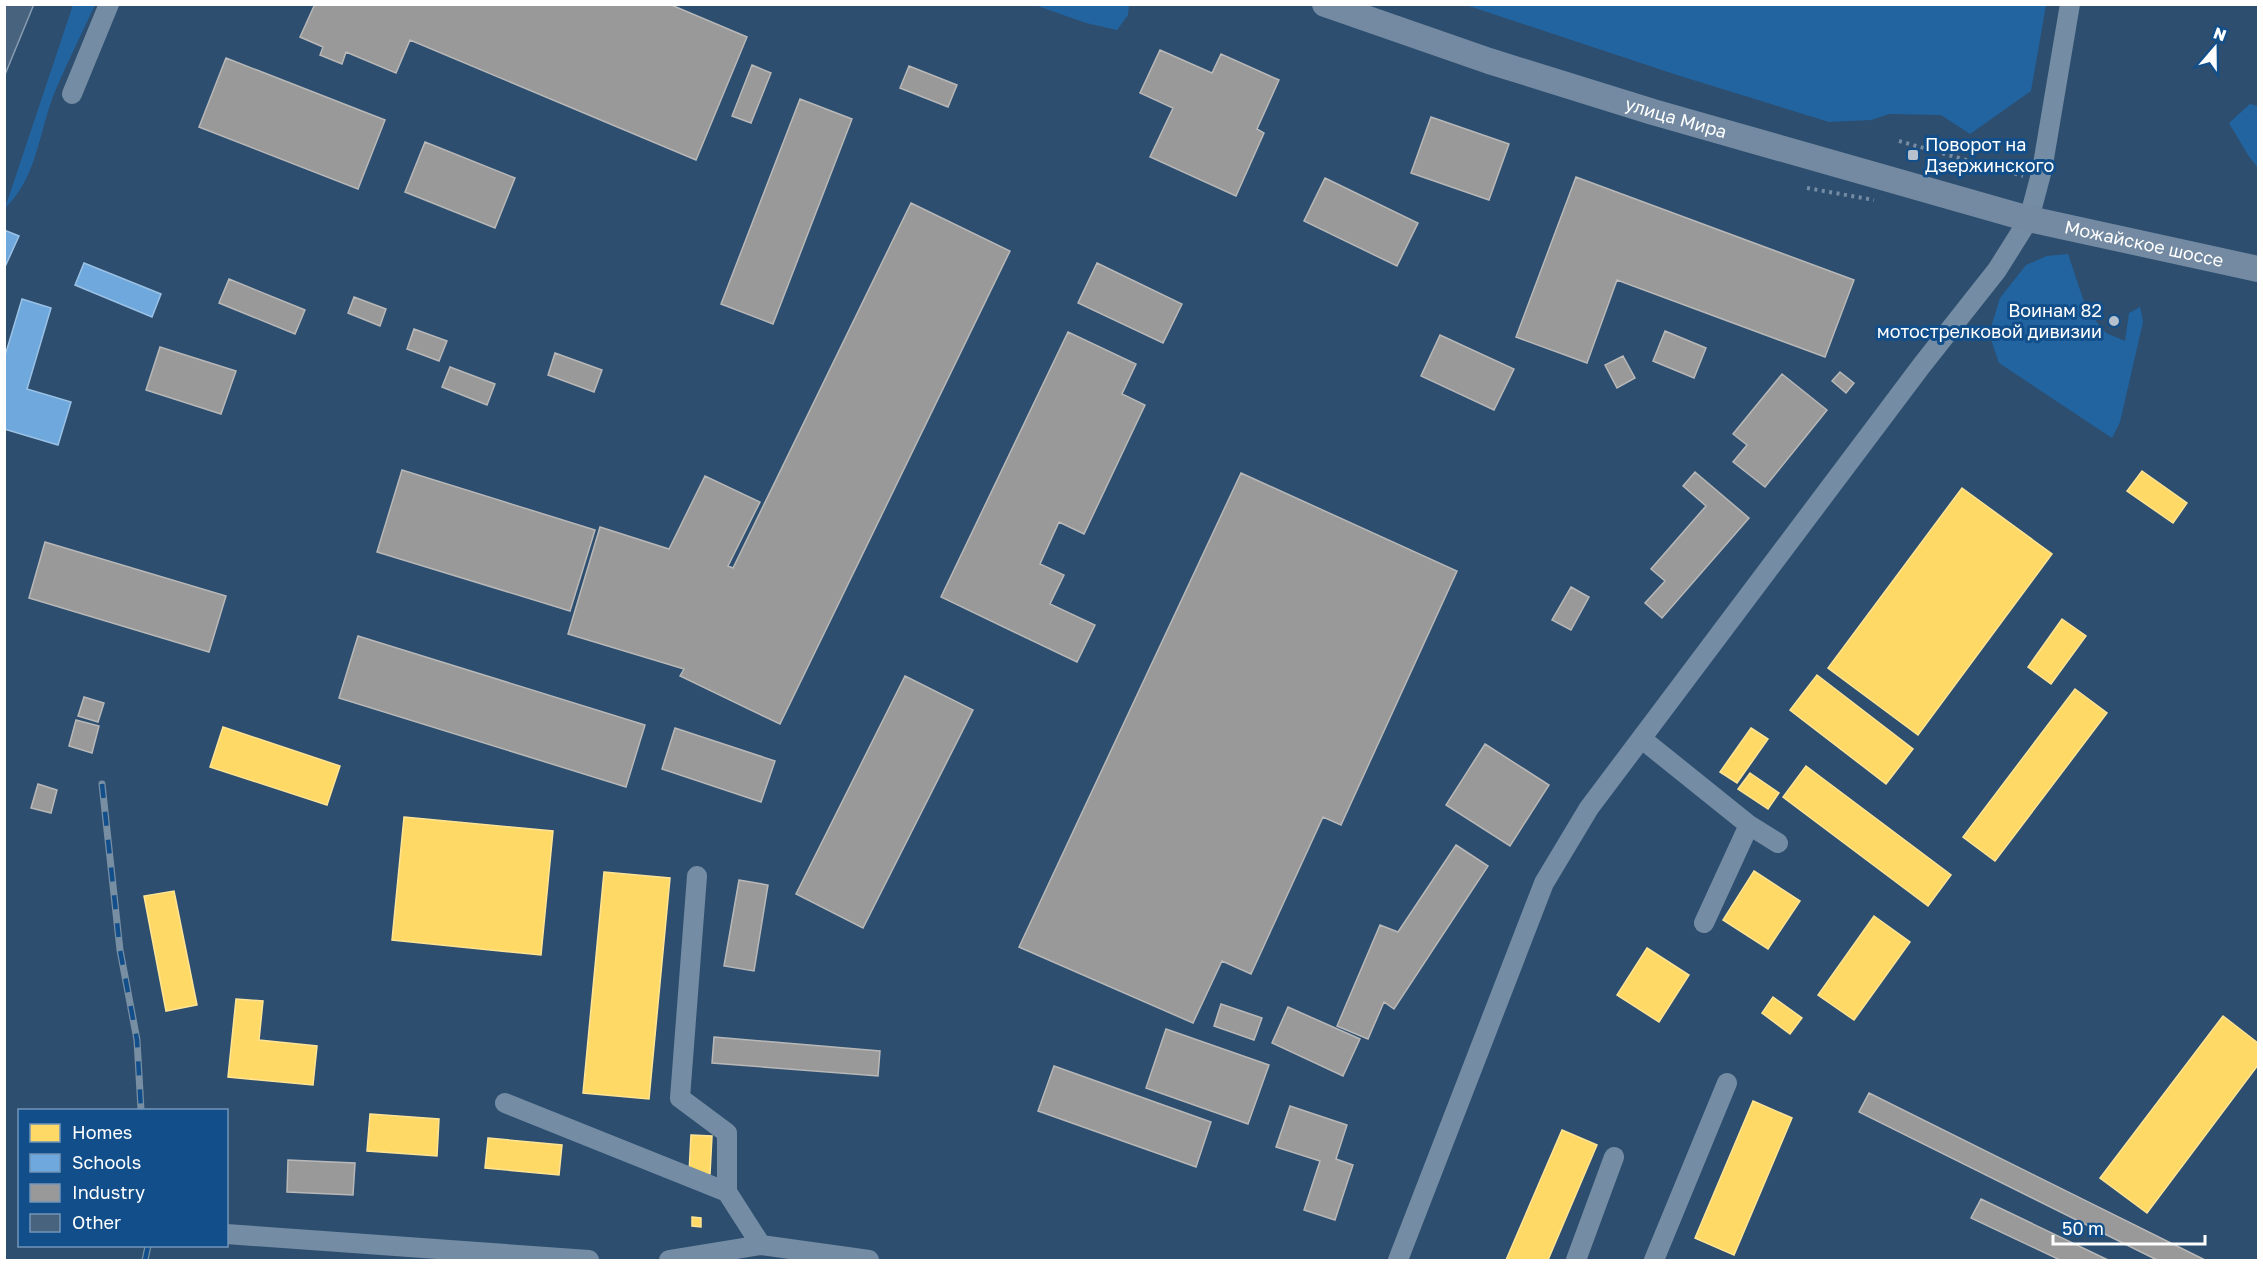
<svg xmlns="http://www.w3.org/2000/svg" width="2263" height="1265" viewBox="0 0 2263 1265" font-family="'Golos Text',sans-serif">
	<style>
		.green { fill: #2264a0 }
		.homes { fill: #ffd966; stroke: #ffe494; stroke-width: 1.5 }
		.schools { fill: #6fa8dc; stroke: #9ac2e6; stroke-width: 1.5 }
		.industry { fill: #999; stroke: #b8b8b8; stroke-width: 1.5 }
		.building { fill: #48637d; stroke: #889db2; stroke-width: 1.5 }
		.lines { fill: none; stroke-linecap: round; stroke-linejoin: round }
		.path { stroke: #748ca4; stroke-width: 4; stroke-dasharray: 3 4.5; stroke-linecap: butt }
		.minor { stroke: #748ca4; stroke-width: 20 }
		.major { stroke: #738aa2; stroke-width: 26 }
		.rail-casing { stroke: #778ea3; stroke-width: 7 }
		.rail { stroke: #124f8a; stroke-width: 4.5; stroke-dasharray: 14; stroke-linecap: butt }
		.poi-dot { fill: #b6c1cd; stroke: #124f8a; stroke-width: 2 }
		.labels { text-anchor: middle; stroke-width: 6; stroke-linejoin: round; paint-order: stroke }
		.street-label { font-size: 18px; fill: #fff; stroke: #124f8a }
		.poi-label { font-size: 18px; fill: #fff; stroke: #124f8a; text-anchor: start }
	</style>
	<rect width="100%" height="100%" fill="#2d4e6f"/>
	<!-- green -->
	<path class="green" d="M73,5H95C82,33 68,61 56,89C39,129 38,177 5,208Z
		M1035,5H1129L1128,15L1117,30L1086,23Z
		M1466,5H2046L2031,91L1970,134L1941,115L1889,114L1871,120L1829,122L1677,75Z
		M2250,104L2258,106V168L2248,155L2229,123Z
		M2068,254L2083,299L2096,321L2106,333L2125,341L2129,313L2140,307L2143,322L2120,422L2112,438L1999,363L1989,334L2000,298L2026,265L2047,256Z"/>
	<!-- homes -->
	<path class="homes" d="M2142,471L2187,503L2173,523L2127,491Z
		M1962,488L2052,554L1918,735L1828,668Z
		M2062,619L2086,636L2051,684L2028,667Z
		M1817,675L1913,749L1886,784L1790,710Z
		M2075,689L2107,713L1995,861L1963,837Z
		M223,727L340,766L327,805L210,767Z
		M1751,728L1768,739L1737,783L1720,772Z
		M1806,766L1951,875L1928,906L1783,797Z
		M1750,773L1779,793L1768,809L1738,789Z
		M404,817L553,831L541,955L392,940Z
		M1754,871L1800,901L1768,949L1723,920Z
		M604,872L670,878L649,1099L583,1093Z
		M174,891L197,1005L166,1011L144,896Z
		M1874,916L1910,942L1854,1020L1818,995Z
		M1647,948L1689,975L1659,1022L1617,995Z
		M1773,997L1802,1018L1790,1034L1762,1013Z
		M236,999L263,1001L259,1040L317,1046L313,1085L228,1077Z
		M2223,1016L2258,1043V1065L2147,1213L2100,1178Z
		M1753,1101L1792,1118L1734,1255L1695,1238Z
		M370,1114L439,1119L437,1156L367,1151Z
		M1562,1130L1597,1145L1548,1260H1506Z
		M691,1135L712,1136L710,1174L689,1173Z
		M488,1138L562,1145L559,1175L485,1168Z
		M692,1217L701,1218V1227L692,1226Z"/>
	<!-- schools -->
	<path class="schools" d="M4,230L19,236L4,269Z
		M84,263L161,294L152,317L75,285Z
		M22,299L51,308L27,389L71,402L58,445L4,429V359Z"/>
	<!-- industry -->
	<path class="industry" d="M311,4H669L747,37L696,160L410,40L396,73L346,52L342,64L320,55L323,47L300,37L314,6Z
		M1160,50L1212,73L1221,54L1279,80L1257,129L1264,133L1236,196L1150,157L1173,108L1140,93Z
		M226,58L385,120L358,189L199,127Z
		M752,65L771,73L751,123L732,116Z
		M909,66L957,85L948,107L900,88Z
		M800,99L852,119L773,324L721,304Z
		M1431,117L1509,144L1489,200L1411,173Z
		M425,142L515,178L495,228L405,192Z
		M1576,177L1854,280L1825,357L1617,280L1587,363L1516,337Z
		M1325,178L1418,223L1397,266L1304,221Z
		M911,203L1010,251L780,724L680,676L684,669L568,634L600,527L669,549L705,476L760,502L728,566L733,568Z
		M1097,263L1182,304L1163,343L1078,303Z
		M229,279L305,310L295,334L219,303Z
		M354,297L386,309L380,326L348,313Z
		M414,329L447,341L439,361L407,349Z
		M1665,331L1706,348L1694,378L1653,361Z
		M1068,332L1136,364L1122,394L1145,405L1084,534L1059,522L1040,564L1064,575L1050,604L1095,625L1077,662L941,597Z
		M1440,335L1514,369L1494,410L1421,376Z
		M160,347L236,371L221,414L146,390Z
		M555,353L602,370L594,392L548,375Z
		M1623,356L1635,378L1617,388L1605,365Z
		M450,367L495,384L487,405L442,387Z
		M1840,372L1854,383L1846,393L1832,381Z
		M1782,374L1827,410L1765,487L1733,462L1747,445L1733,434Z
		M402,470L595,530L570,611L377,552Z
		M1695,472L1749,518L1662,618L1645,603L1665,581L1651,569L1706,506L1683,486Z
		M1241,473L1457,571L1341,825L1323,817L1251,974L1222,961L1193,1023L1019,947Z
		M45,542L226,596L209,652L29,598Z
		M1571,587L1589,597L1571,630L1552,620Z
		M358,636L645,725L626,787L339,698Z
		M905,676L973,710L863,928L796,894Z
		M84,697L104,703L98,722L78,716Z
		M76,720L99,726L92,753L69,746Z
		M675,728L775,761L761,802L662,769Z
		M1485,744L1549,785L1510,846L1446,805Z
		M38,784L57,790L51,813L31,808Z
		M1456,845L1488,866L1394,1009L1384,1002L1368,1039L1337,1026L1380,925L1398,932Z
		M739,880L768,885L754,971L724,966Z
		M1221,1004L1262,1018L1254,1040L1214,1026Z
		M1288,1007L1360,1039L1343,1076L1272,1043Z
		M1166,1029L1269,1065L1248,1124L1146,1088Z
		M714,1037L880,1051L878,1076L712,1063Z
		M1054,1066L1211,1122L1196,1167L1038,1111Z
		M1869,1093L2205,1260H2157L1859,1112Z
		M1290,1106L1347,1125L1336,1159L1353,1165L1335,1220L1304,1210L1320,1161L1276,1147Z
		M288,1160L355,1163L353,1195L287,1192Z
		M1981,1199L2108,1260H2060L1971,1218Z"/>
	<!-- building -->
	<path class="building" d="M4,4H34L4,77Z"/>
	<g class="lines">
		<!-- path -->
		<path class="path" d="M1899,141L2023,176
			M1807,188L1874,200"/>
		<!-- minor -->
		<path class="minor" d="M72,94L109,4
			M1642,739L1749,825L1778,843
			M697,876L680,1098L727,1133V1192L761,1245
			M1704,923L1749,825
			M505,1103L727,1192
			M226,1234L589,1260
			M669,1260L761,1245L869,1260
			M1398,1260L1544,883L1589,808L1922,365L1997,270L2029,219L2042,170L2070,4
			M1576,1260L1614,1157
			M1654,1260L1727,1083"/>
		<!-- major -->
		<path class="major" id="s1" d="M1325,4L1489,61L1653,112L2029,219L2258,269"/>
		<!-- rail casing -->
		<g class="rail-casing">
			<path id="rail" d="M102,784L120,950L137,1040L141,1110
				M145,1260L148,1246"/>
		</g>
		<!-- rail -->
		<use href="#rail" class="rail"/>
	</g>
	<!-- markers -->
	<g class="poi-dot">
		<rect x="1907" y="149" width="12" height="12" rx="3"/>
		<circle cx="2114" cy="321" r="6"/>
	</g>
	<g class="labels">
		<!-- street labels -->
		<g class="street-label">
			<text dy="6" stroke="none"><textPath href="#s1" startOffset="369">улица Мира</textPath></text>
			<text dy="6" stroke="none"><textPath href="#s1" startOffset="854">Можайское шоссе</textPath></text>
		</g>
		<!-- poi labels -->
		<g class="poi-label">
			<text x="1925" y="151">Поворот на<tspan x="1925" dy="21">Дзержинского</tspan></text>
			<text x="2102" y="317" text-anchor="end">Воинам 82<tspan x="2102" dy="21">мотострелковой дивизии</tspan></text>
		</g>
	</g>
	<!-- border -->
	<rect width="2263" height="1265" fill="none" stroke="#ffffff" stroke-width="12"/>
	<!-- legend -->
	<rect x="18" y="1109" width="210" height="138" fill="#124f8a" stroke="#7195b9" stroke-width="1.5"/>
	<rect x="30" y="1124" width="30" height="18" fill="#ffd966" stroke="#7195b9" stroke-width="1.5"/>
	<text x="72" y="1139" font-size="18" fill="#ffffff">Homes</text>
	<rect x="30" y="1154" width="30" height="18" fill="#6fa8dc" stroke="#7195b9" stroke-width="1.5"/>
	<text x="72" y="1169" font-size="18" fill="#ffffff">Schools</text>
	<rect x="30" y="1184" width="30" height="18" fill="#999999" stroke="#7195b9" stroke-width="1.5"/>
	<text x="72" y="1199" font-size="18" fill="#ffffff">Industry</text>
	<rect x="30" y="1214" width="30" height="18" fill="#48637d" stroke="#7195b9" stroke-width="1.5"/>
	<text x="72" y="1229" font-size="18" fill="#ffffff">Other</text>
	<!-- north arrow -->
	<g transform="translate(2215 48) rotate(20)" stroke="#124f8a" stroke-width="4.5" paint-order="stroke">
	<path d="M0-4.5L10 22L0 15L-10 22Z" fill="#ffffff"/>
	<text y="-9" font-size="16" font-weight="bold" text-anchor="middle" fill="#ffffff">N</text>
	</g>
	<!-- scale -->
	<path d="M2053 1235v9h152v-9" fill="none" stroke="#ffffff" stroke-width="3"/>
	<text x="2062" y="1235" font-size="18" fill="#ffffff" stroke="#124f8a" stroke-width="4.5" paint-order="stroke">50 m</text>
</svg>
